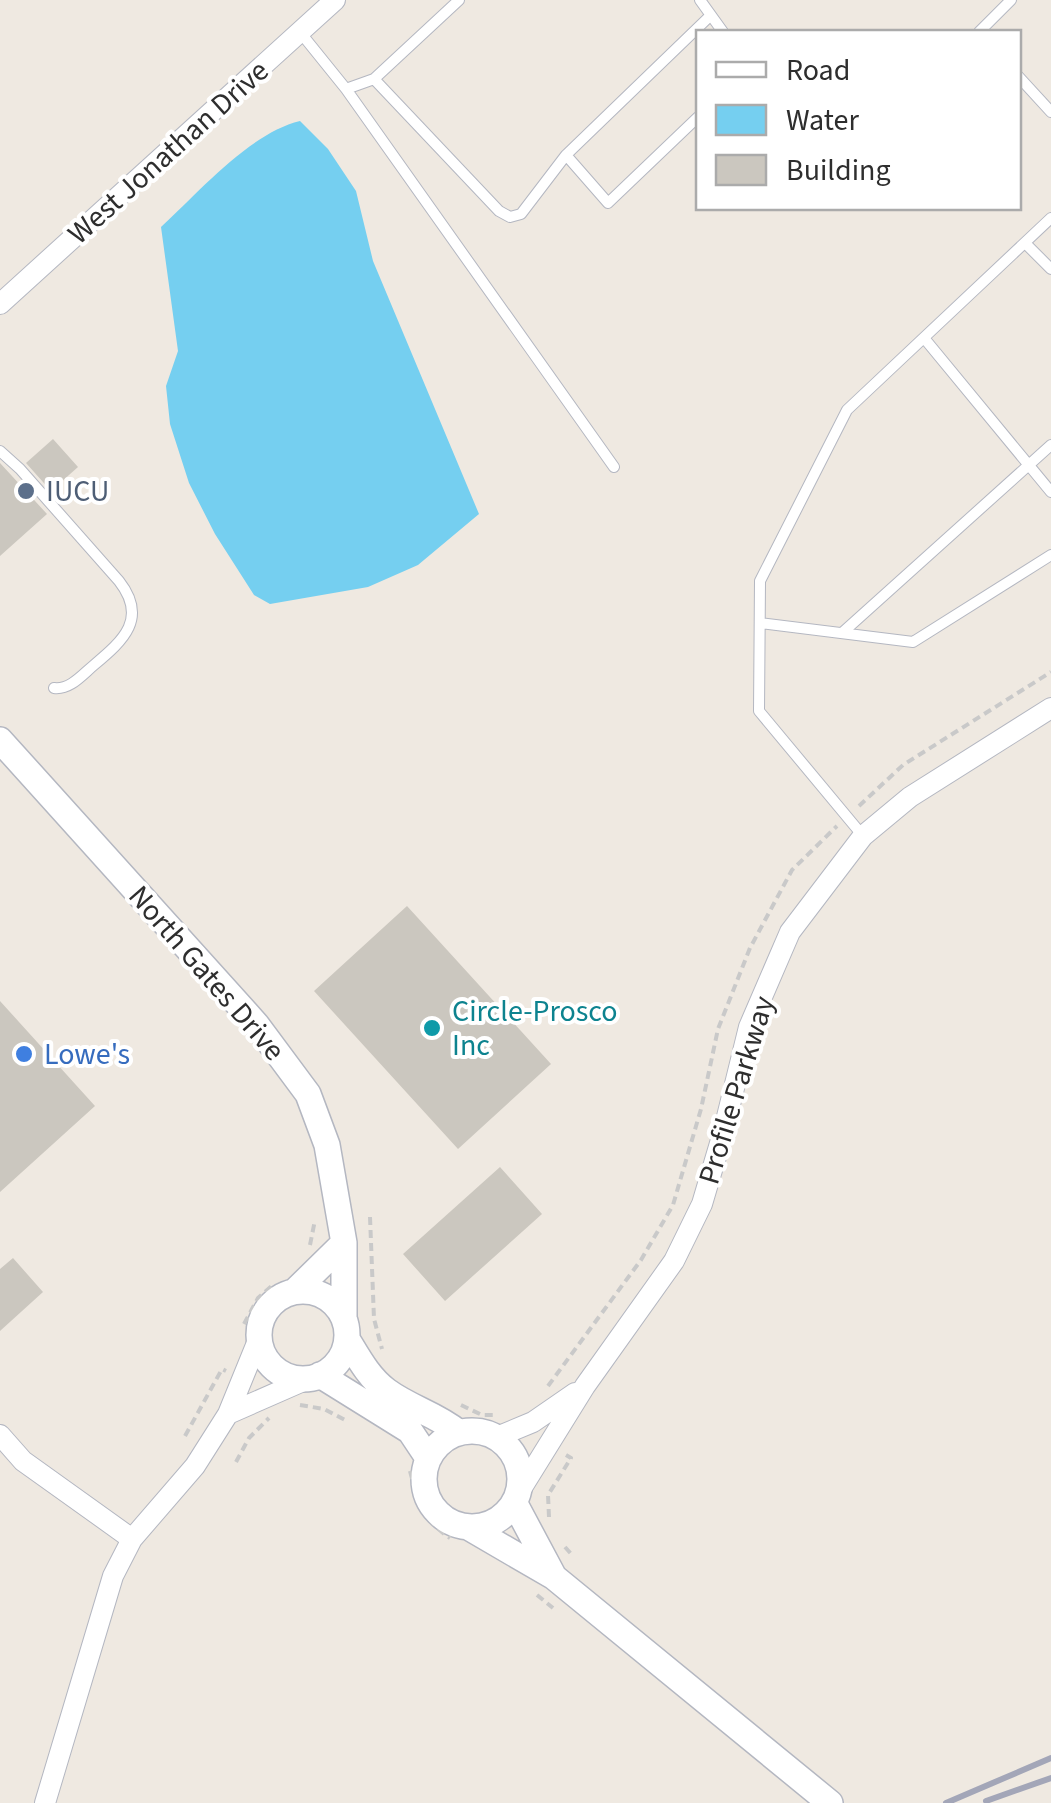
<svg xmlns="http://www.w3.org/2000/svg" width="1051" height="1803" viewBox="0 0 1051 1803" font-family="'Source Sans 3',sans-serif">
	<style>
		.water { fill: #75cff0 }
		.building { fill: #cbc7bf }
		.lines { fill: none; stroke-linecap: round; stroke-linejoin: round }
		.service-casing { stroke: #b4b7c1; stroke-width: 12 }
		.minor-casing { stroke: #b4b7c1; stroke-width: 22 }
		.tertiary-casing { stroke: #b4b7c1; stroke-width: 28 }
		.path { stroke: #c9c9c9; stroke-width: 4; stroke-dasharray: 8 5; stroke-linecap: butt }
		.service { stroke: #fff; stroke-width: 10 }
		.minor { stroke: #fff; stroke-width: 20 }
		.tertiary { stroke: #fff; stroke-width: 25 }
		.rail { stroke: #a3a6b8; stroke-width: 6 }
		.service-dot { fill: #5c6f8a; stroke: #fff; stroke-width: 4 }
		.culture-dot { fill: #0f9aa8; stroke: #fff; stroke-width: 4 }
		.shop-dot { fill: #3f7fe0; stroke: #fff; stroke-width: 4 }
		.labels { text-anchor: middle; stroke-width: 8; stroke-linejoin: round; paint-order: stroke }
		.street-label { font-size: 30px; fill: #2e2e2e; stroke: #fff }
		.service-label { font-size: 30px; fill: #4e5e75; stroke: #fff; text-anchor: start }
		.culture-label { font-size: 30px; fill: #0d838f; stroke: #fff; text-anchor: start }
		.shop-label { font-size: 30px; fill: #366cbe; stroke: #fff; text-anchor: start }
	</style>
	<rect width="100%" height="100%" fill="#efe9e1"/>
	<!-- water -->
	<path class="water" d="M300,121L328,149L356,191L373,261L479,514L418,565L368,587L270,604L254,595L215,534L189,483L170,424L166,386L178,351L161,227C199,192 250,133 300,121Z"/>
	<!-- building -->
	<path class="building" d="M53,439L78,467L51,491L26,463Z
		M0,463L47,514L0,556Z
		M407,906L551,1064L458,1149L314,991Z
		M0,1001L95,1106L0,1192Z
		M500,1167L542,1214L445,1301L403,1254Z
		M13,1258L43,1292L0,1331V1269Z"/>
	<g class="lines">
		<!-- service casing -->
		<g class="service-casing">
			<path id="service" d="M459,0L374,79L499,211L510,217L521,214L566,155L608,203L698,117
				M700,0L723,32
				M300,32L346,89L374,79
				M979,32L1011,0
				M1018,76L1051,112
				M346,89L614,467
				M566,155L710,16
				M1025,243L1051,269
				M924,338L1051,492
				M0,451L20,469L119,581C148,618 124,640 94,665C82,675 70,690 54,688
				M760,623L913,642L1051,555
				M842,633L1051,445
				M863,836L759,711L760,581L847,410L1051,218"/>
		</g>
		<!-- minor casing -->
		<g class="minor-casing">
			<path id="minor" d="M0,304L335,0
				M228,1414L310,1378
				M0,1435L23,1461L132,1539
				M497,1437L533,1422L575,1393
				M518,1494L585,1386L674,1261L702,1204L723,1133L749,1027L790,932L863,836L910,797L1051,708
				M45,1803L113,1576L132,1539L195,1466L228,1414L259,1338"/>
		</g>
		<!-- tertiary casing -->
		<g class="tertiary-casing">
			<path id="tertiary" d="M0,740L256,1024L308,1094L327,1145L344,1243V1319
				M295,1291L344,1243
				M259 1335a44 44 0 1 1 88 0a44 44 0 1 1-88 0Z
				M347,1339C358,1357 369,1378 387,1391C410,1408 436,1414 458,1432
				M320,1375L410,1431L428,1458
				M424 1479a48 48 0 1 1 96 0a48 48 0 1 1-96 0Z
				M514,1502L554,1577
				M468,1527L554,1577L830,1803"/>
		</g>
		<!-- path -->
		<path class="path" d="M859,806L903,765L1051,672
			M370,1217L374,1319L382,1349
			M310,1245L315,1220
			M244,1324L258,1298L274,1284
			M548,1386L641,1260L673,1205L701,1109L718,1029L750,948L792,870L837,826
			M300,1405L324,1409L347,1421
			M461,1405L482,1415H494
			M185,1436L222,1369L226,1371
			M236,1462L249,1438L269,1418
			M410,1471C417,1498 425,1522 450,1538
			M549,1517L548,1495L571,1458L566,1455
			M565,1547L573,1556
			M537,1595L553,1608"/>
		<!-- service -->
		<use href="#service" class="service"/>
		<!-- minor -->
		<use href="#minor" class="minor"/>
		<!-- tertiary -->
		<use href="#tertiary" class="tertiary"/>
		<!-- rail -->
		<path class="rail" d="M986,1801L1051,1778
			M946,1803L1051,1758"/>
	</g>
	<!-- markers -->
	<circle class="service-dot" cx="26" cy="491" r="10"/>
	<circle class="culture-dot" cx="432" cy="1028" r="10"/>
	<circle class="shop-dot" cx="24" cy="1054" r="10"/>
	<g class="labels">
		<!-- street labels -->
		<g class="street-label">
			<text transform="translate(168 152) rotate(-42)" y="10">West Jonathan Drive</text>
			<text transform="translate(207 973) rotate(49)" y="10">North Gates Drive</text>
			<text transform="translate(736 1090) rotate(-73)" y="10">Profile Parkway</text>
		</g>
		<!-- service labels -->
		<g class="service-label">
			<text x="46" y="501">IUCU</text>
		</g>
		<!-- culture labels -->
		<g class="culture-label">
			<text x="452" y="1021">Circle-Prosco<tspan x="452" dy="34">Inc</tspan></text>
		</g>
		<!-- shop labels -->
		<g class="shop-label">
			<text x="44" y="1064">Lowe's</text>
		</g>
	</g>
	<!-- legend -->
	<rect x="696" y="30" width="325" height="180" fill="#ffffff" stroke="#ababab" stroke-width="2.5"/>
	<rect x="716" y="62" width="50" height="15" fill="#ffffff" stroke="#ababab" stroke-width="2.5"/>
	<text x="786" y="80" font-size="30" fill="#2e2e2e">Road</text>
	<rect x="716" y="105" width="50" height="30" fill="#75cff0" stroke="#ababab" stroke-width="2.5"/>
	<text x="786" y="130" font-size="30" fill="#2e2e2e">Water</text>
	<rect x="716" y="155" width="50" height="30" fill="#cbc7bf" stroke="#ababab" stroke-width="2.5"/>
	<text x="786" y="180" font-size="30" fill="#2e2e2e">Building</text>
</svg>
